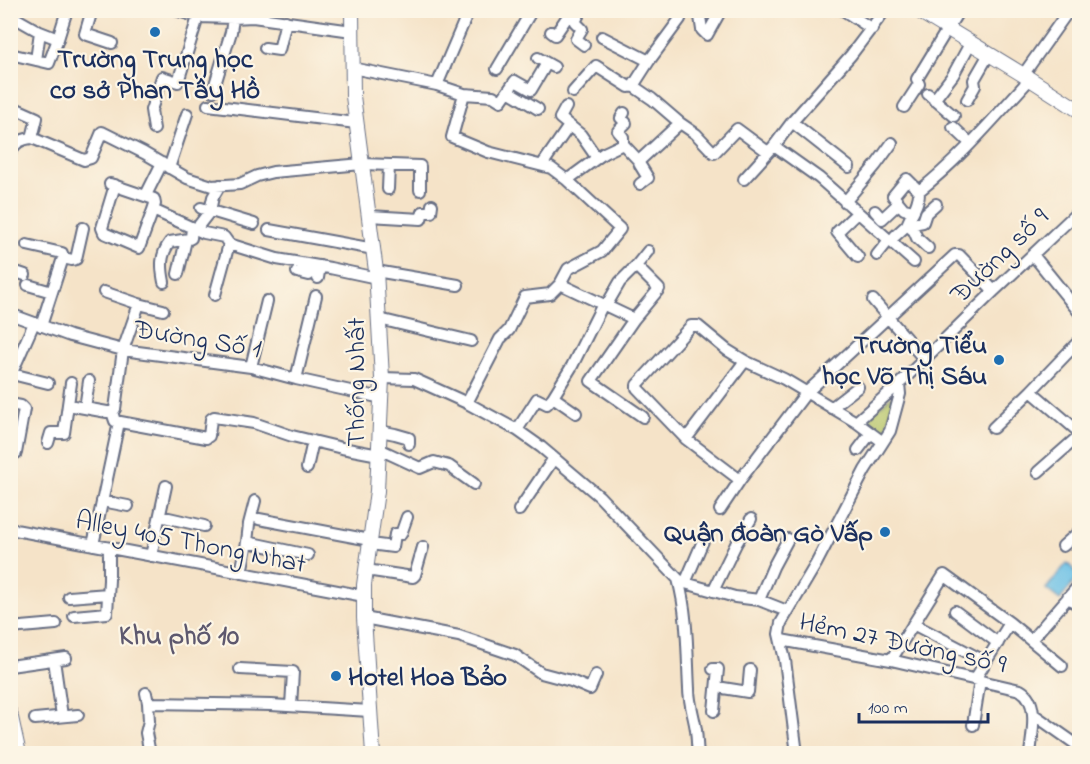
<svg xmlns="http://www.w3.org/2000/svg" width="1090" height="764" viewBox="0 0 1090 764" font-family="'Indie Flower',sans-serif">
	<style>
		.green { fill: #b6c568; stroke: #687a63; stroke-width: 1.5 }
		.water { fill: #69c0e6; stroke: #4278a2; stroke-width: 1.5 }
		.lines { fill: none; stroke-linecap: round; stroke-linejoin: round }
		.street-casing { stroke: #676e83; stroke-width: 14 }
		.secondary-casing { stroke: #676e83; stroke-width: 16 }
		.street { stroke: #fff; stroke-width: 10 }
		.secondary { stroke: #fff; stroke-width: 14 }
		.poi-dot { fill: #1f6fb2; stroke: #fcf5e5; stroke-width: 2 }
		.labels { text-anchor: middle; stroke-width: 4.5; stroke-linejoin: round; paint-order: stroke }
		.poi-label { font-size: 27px; font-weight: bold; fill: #1b2f5e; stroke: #fcf5e5; text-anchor: end }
		.street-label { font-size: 27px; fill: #1b2f5e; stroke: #fcf5e5 }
		.neighbourhood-label { font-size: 28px; font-weight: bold; fill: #5d586e; stroke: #fcf5e5 }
	</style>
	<rect width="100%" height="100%" fill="#fcf5e5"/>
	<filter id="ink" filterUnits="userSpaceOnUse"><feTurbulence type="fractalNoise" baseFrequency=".0167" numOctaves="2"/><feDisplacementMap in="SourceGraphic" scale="12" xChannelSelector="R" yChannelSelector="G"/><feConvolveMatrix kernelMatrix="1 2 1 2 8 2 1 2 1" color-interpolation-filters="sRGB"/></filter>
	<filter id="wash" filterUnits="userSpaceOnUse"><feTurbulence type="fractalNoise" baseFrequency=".008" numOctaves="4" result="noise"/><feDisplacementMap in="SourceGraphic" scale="24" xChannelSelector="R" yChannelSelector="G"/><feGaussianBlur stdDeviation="1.35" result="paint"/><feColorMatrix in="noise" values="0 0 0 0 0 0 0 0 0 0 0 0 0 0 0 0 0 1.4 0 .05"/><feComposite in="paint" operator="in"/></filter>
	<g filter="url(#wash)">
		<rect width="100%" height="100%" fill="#f5e3c8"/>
		<!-- green -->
		<path class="green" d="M890,397H893L895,398L886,430H882L870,422L871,415Z"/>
		<!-- water -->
		<path class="water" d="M1067,563L1079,575L1060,600L1046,589Z"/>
	</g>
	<g filter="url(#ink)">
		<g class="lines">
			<!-- street casing -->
			<g class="street-casing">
				<path id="street" d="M92,10L85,34L112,43
					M176,10L198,17L233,18L253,17L352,31
					M581,10L575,22L582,29L576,39L584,45
					M699,10L702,30L707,35L721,10
					M843,10L872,29
					M10,15L40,32L58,39L67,10
					M551,32L555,35L572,10
					M602,37L649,61
					M265,48L279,50L286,21
					M10,54L49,63L58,39
					M538,58L554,67
					M36,60L40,32
					M352,68L437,85L464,94L452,137L488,152L551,168L567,180L620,229L602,251L568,269L560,284L550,294L525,297L509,330L500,339L467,403
					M497,69L532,10
					M1023,75L1069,10
					M437,85L469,10
					M213,91L231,32L233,18
					M508,91L538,109
					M573,92L596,66L629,87L633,86
					M464,94L493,96L501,101L515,81L531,90L547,63
					M928,94L954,116
					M934,100L953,75L971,42
					M967,100L975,86L974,80L989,54
					M208,105L356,123
					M10,106L37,118L32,138L84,160L91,158L102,132L144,153L187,178L212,186L240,184L257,176L273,172L362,164L420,166V190
					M566,107L560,118L581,135L597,158
					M904,107L919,84L917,79L959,10
					M792,122L849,167
					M680,123L696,134L714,153L737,129L768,152
					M953,127L970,143
					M154,129L151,110L162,77L178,82L198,17
					M623,144V137L618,131L626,123L621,118L624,113
					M774,146L819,178L914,262
					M10,154C14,143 21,139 32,138
					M639,161L640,165L648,178L640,184
					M542,165L569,126
					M169,168L187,114
					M744,179L774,146L792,122L851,55L885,10
					M567,180L604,153L623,144L639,161L680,123L652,99L633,86L649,61L680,19L683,10
					M110,184L154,199L155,204L153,210L204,233L224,237L229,244L277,259L330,268L377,278
					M115,185L102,228L104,233L139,248L153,210
					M388,189L389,165
					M146,195L162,163
					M845,202L876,165L892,143
					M899,203L893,196L907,179L919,191
					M201,208L254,224
					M875,211L882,219L899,203L904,209L913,211
					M857,213L837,232L858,257
					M369,216L421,219L423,212H431L432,205
					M196,229L210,211L213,197L220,185
					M269,230L374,249
					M895,236L907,225L923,222L926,213L936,204
					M27,245L62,253L63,258
					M928,248L917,238L914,231L907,225C911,214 920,203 919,191C960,159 995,117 1030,79
					M877,255L889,240
					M1033,255L1080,313
					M636,266L659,289L634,319L591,381L643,417
					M10,270L25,275
					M376,271L458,285
					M297,272L309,275L311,265
					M178,274L186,240
					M318,278L320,266
					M164,282C161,267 160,255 170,242L189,239L191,238L192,227
					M560,284L634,319
					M28,285L52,292
					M104,292L139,304L163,310
					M215,295L229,244
					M873,300L924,359
					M606,306L620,282L636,266L648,251
					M10,314L70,336L123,350L251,367L296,379L382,398
					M379,319L471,341
					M41,326L63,258L72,260L76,259L83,228
					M1080,340L1031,391L1080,433
					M251,367L267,301
					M12,374L48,383
					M10,377L34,323
					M382,378L414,379L467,403L517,430L541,447L599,496L678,579L685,583L735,597L759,600L787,611
					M296,379L316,296
					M553,397L572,366L603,304
					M10,404L21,406L24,409L16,453
					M68,405L107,412H112L115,409L123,350L139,304
					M85,408L89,381
					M831,408L858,387
					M112,412L115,421L206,438L209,436L211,419L214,417L254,423L292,436L342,448L379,455
					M993,428L1031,391
					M517,430L537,399L547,404L553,397L576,413
					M380,431L395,434L409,438V444
					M686,439L745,361
					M883,442L856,422L899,384
					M48,443L51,433H64L71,383
					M379,449L420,468L434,462L449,466L474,484
					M858,450L871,433
					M307,468L313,441
					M1038,472L1080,435
					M740,480L686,439L637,388V385L691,326H698L727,350L745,361L784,379L856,422
					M102,501L128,506
					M519,510L554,458
					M720,510L740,480L806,393L955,255H959L994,291
					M160,516L204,526
					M259,519L370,540
					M10,529L364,596
					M247,542L249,524L255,501
					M370,544L393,547L395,534H401L407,517
					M93,545L119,422
					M1063,546L1080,531
					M151,556L166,486
					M366,570L413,577L415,575L423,547
					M241,573L247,542L308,555
					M678,579C688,616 687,652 689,689C689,703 694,716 696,730C697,738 697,746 698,754
					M685,583L703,541
					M713,591L736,544L751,519
					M69,597L108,594
					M1068,597L1080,607
					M759,600L773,567L788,539
					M955,611L998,643
					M74,616L107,613L109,580V548
					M364,618L459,636L515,655L541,673L571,681L590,689L596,675
					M913,624L986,662
					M10,628L56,624
					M781,640L891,660L1020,690C1040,701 1032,734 1030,754
					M1031,640L1080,584
					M54,660L62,716
					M891,660L944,575L1010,623L1062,666
					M10,666L66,658
					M240,669L293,672L291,706
					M713,669H718L714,711
					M975,679L1010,623
					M717,687L748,692L750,670
					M146,693L148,703L149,721L146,733L150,754
					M148,703L271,705L370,711
					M1033,714L1080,747
					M35,719L78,715
					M973,725L980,680
					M797,754L785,660L779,634L781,623L816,564L865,470L890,431L900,394L899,384L994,291L1080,210"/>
			</g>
			<!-- secondary casing -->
			<g class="secondary-casing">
				<path id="secondary" d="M352,10L353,96L376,271L382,378L377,491L364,585V618L373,754
					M917,10L1030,79L1080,111
					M10,713L19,754"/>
			</g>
			<!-- street -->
			<use href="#street" class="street"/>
			<!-- secondary -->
			<use href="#secondary" class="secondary"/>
		</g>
	</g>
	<!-- markers -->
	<g class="poi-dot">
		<circle cx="155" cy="32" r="6"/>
		<circle cx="999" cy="360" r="6"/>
		<circle cx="885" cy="532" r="6"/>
		<circle cx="336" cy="676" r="6"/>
	</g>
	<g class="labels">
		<!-- poi labels -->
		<g class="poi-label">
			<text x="155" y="67" text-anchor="middle">Trường Trung học<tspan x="155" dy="31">cơ sở Phan Tây Hồ</tspan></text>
			<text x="987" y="353">Trường Tiểu<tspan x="987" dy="31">học Võ Thị Sáu</tspan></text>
			<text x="873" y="541">Quận đoàn Gò Vấp</text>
			<text x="348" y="685" text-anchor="start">Hotel Hoa Bảo</text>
		</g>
		<!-- street labels -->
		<g class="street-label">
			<text transform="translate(999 255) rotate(-44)" y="9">Đường số 9</text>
			<text transform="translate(198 338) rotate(9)" y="9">Đường Số 1</text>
			<text transform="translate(355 382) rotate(-90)" y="9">Thống Nhất</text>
			<text transform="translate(191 541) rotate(11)" y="9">Alley 405 Thong Nhat</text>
			<text transform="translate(903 642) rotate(12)" y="9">Hẻm 27 Đường số 9</text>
		</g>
		<!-- neighbourhood labels -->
		<g class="neighbourhood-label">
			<text x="179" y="644">Khu phố 10</text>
		</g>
	</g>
	<!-- margin -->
	<rect width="1090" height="764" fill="none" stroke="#fcf5e5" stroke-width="36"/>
	<!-- scale -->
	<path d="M859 713v9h129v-9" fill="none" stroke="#1b2f5e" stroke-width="3"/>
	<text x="868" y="713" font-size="18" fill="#1b2f5e" stroke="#fcf5e5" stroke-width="4.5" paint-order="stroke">100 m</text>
</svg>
